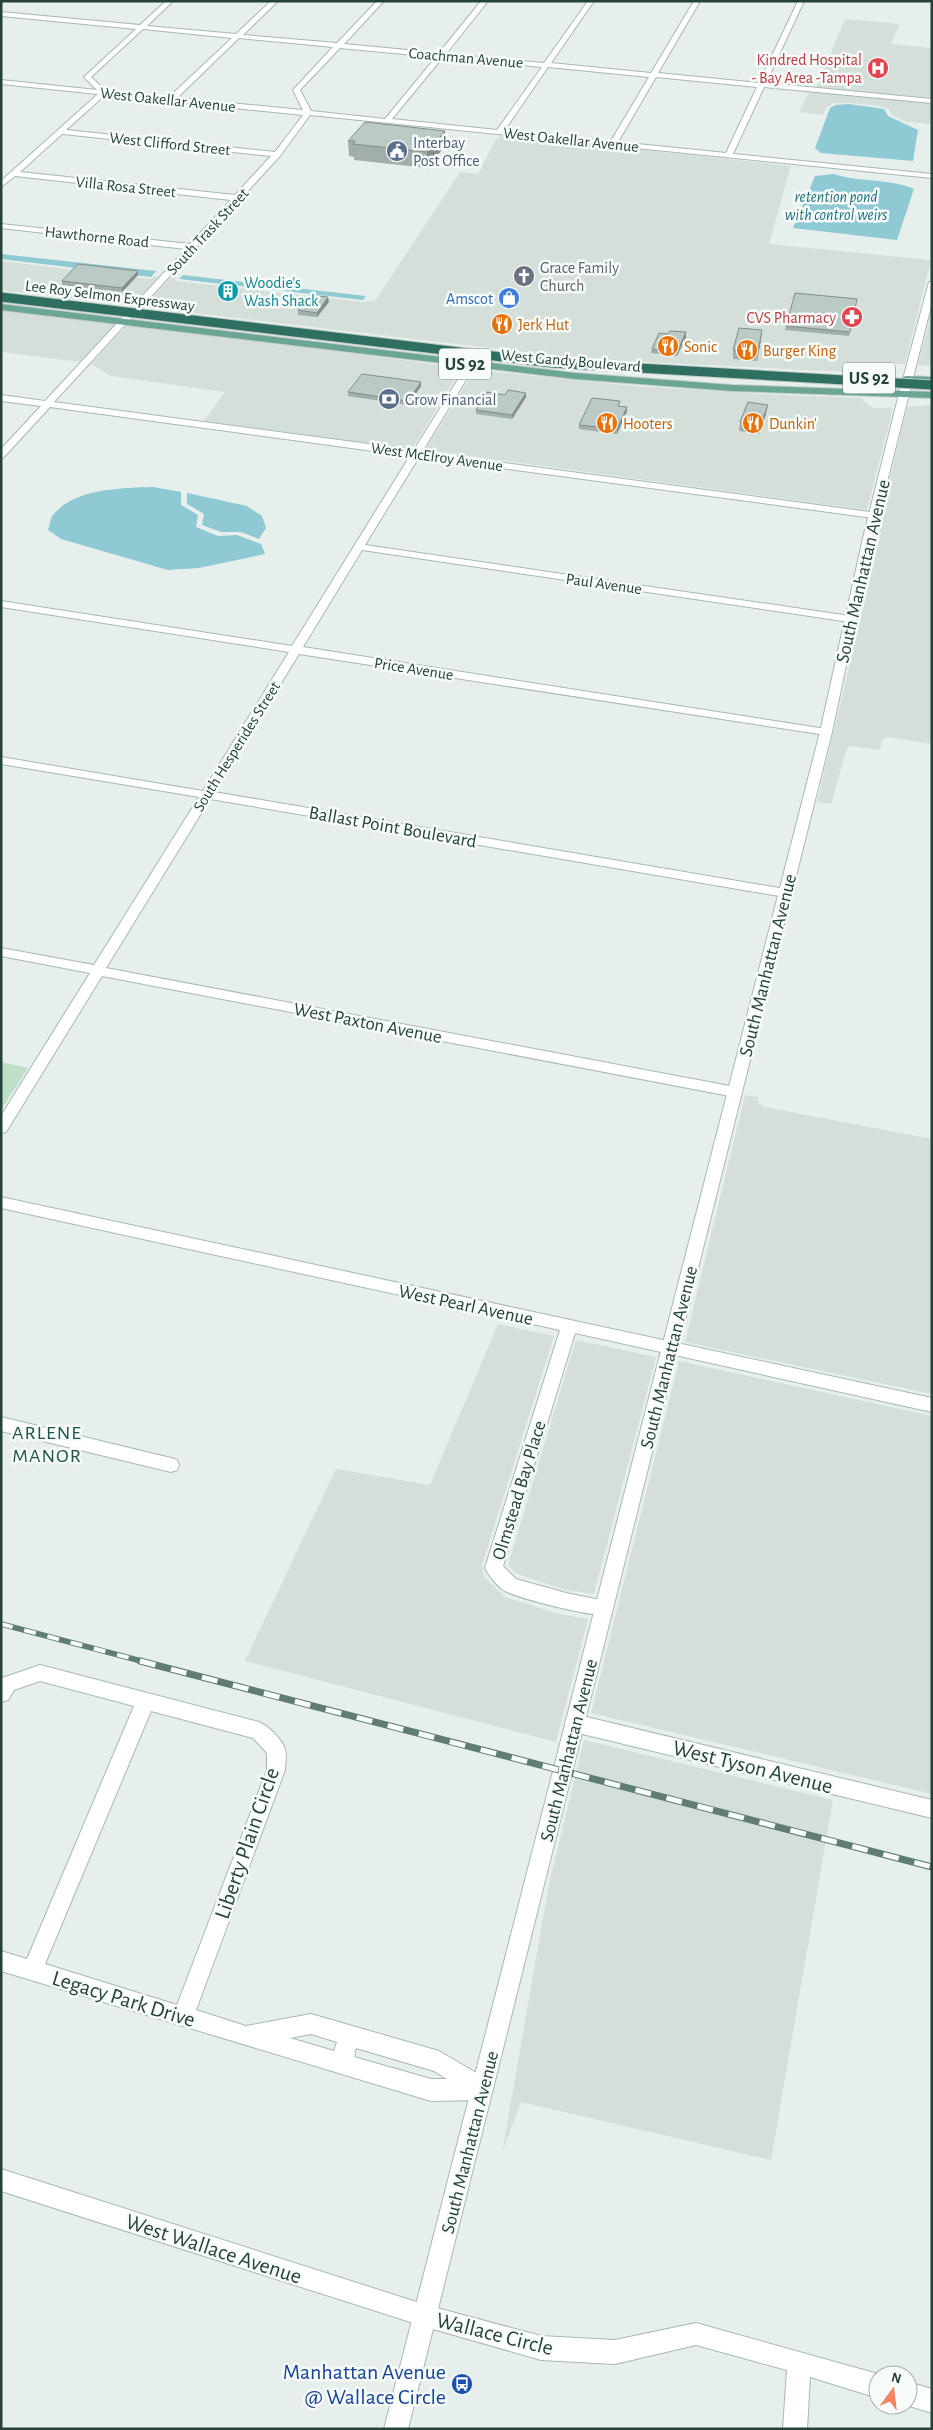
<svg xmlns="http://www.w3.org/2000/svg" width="933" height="2430" viewBox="0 0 933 2430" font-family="'Alegreya Sans',sans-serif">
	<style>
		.built { fill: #d4dfda }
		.green { fill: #bfe0c8 }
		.water { fill: #8ec9d4 }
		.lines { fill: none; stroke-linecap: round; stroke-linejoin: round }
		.minor-casing { stroke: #a8b8b2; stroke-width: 2 }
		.tertiary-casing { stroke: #a8b8b2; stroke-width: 2 }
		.secondary-casing { stroke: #a4bbb3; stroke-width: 2 }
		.primary-casing { stroke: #c2cac8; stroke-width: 2 }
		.minor { fill: #fff; fill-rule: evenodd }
		.tertiary { fill: #fff; fill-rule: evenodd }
		.secondary { fill: #fff; fill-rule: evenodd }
		.primary { fill: #6aa596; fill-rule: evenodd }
		.rail-far1-casing { stroke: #5f7d75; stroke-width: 5.5 }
		.rail-casing { stroke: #5f7d75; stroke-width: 7 }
		.rail-far1 { stroke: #f7fbf9; stroke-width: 4; stroke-dasharray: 12; stroke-linecap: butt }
		.rail { stroke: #f7fbf9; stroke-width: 5; stroke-dasharray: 16; stroke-linecap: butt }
		.motorway-bridge-casing { stroke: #c2cac8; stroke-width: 11; stroke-linecap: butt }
		.motorway-bridge { stroke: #2f6f62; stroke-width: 9 }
		.wall { fill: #a1aea9 }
		.shaded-wall { fill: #838d89 }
		.building { fill: #bbcac4; stroke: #838d89 }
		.labels { text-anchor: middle; stroke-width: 5; stroke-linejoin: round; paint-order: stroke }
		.far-street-label { font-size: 16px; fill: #24423a; stroke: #f7fbf9 }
		.far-health-label { font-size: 16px; fill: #be3a42; stroke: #f7fbf9; text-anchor: end }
		.far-service-label { font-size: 16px; fill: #4e5e75; stroke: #f7fbf9; text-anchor: start }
		.far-water-label { font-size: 16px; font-style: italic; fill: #1c6f80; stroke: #f7fbf9 }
		.far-worship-label { font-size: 16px; fill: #5b616d; stroke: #f7fbf9; text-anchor: start }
		.far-culture-label { font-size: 16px; fill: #0d838f; stroke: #f7fbf9; text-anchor: start }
		.far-shop-label { font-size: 16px; fill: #366cbe; stroke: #f7fbf9; text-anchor: end }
		.far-food-label { font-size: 16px; fill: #c56008; stroke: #f7fbf9; text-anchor: start }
		.shield { fill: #f7fbf9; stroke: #637a73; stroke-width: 1 }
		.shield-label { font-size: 18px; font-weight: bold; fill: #24423a }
		.street-label { font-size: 19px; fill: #24423a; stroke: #f7fbf9 }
		.neighbourhood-label { font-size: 20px; letter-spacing: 1px; fill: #1f5548; stroke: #f7fbf9 }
		.near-street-label { font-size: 22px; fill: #24423a; stroke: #f7fbf9 }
		.near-transit-label { font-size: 22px; fill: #164399; stroke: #f7fbf9; text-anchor: end }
	</style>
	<rect width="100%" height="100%" fill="#e6efeb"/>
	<!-- built -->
	<path class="built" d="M845,19L900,24L891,44L932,48V98L816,88Z
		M810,91L932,103V124L907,122L892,115L889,109L880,106L849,103H833L826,108L823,115L799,112Z
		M504,135L791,166L769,244L931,260L905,364H887L870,373L585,359L143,307L171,277H176L174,280L177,281L361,302L375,301L460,172L478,174L496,139Z
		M1,261L149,279L160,275L132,306L1,290Z
		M1,310L115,324L80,362L1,352Z
		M932,310V366L918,365Z
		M127,325L304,347L462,368L412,449L204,421L225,392L111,376L91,364Z
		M475,370L634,386L781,395L863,398V401L873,408H893L867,510L425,450Z
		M932,405V744L888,737L883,739L880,750L850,746L847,748L831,804L817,802L881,533L879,525L907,407Z
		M745,1095L758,1097V1103L765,1107L932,1139V1394L685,1342Z
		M498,1324L554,1336L482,1565L484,1577L505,1597L559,1614L588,1619L556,1742L245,1661L336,1469L430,1485Z
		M576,1340L656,1357L594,1594L566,1590L517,1574L508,1565Z
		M679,1361L932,1416V1794L591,1713Z
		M584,1740L833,1800L771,2160L521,2102L502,2153L549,1884Z"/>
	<!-- green -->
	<path class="green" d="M1,1062L28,1068L1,1110Z"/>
	<!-- water -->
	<path class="water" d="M849,104L884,109L888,116L918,130L913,161L821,153L815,148L830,108L836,105Z
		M834,174C861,183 888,178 914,189L897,240L793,228L815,176Z
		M1,254L156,271L151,277L1,259Z
		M183,275L366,296L363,300L179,279Z
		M153,487L181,492V505L198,515L196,527L218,536L237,535L261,544L265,554L199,568L168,570L61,539L48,530C50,525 50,519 53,515C75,488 122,488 153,487Z
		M187,493L247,506L262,516L266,528L259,539L241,532H221L202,525L204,514L187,504Z"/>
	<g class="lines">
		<!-- minor casing -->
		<g class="minor-casing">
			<path id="minor" d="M166,1H173L147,26L236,34L271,1H278L243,35L337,43L377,1H384L344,44L439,53L481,1H488L446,54L544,63L588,1H594L551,63L651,73L694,1H700L658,73L759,83L798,1H804L766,83L932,99V103L764,87L733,154L932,174V178L310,115L280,156L54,402L414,450L467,365L471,362L475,365L422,452L877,513L878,515L873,518L419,457L365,545L850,616L855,619L850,622L362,550L303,647L826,729L832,732L826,735L299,654L214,792L785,889L791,893L789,896L785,897L210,799L106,968L735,1087L740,1089L742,1092L740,1095L735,1097L102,976L6,1132L1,1133V1116L90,973L1,956V948L94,965L199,797L1,764V757L203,791L289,652L1,607V601L292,646L410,456L50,407L4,457L1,458V449L41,406L1,401V395L45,401L186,249L1,228V224L190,244L231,200L15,176L1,187V181L98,94L1,84V80L97,90L84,77L136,29L1,16V12L140,25ZM143,29L232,38L169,97L106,91L91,77ZM239,38L333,47L293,90L303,110L177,98ZM340,48L436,57L385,119L311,111L300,90ZM443,57L542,67L497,130L392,119ZM548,67L649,77L611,141L504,131ZM656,77L757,87L726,153L618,142ZM105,95L303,115L275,152L66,130ZM62,134H63L271,156L235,195L20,172Z
				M1,1197L932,1398V1412L575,1333L503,1566L516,1579L566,1593L610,1602L613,1608L610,1614C596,1619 521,1599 505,1591C498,1587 489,1576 485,1568L560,1330L1,1208Z
				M1,1417L171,1458L177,1460L179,1465L177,1470L171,1472L1,1431Z
				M40,1665L259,1722C268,1726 282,1739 285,1749C287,1755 285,1763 285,1770L196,2010L246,2026L311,2014L439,2051L490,2081L493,2089L490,2097L482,2100L431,2101L1,1971V1951L27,1959L134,1706L40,1681L14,1690L8,1700L1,1702L2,1678ZM151,1711L253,1738L267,1753V1770L177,2005L45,1964ZM311,2034L337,2042L334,2051L290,2038ZM356,2048L434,2071L447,2079H431L354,2057Z
				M574,1714L932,1800V1818L574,1732L567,1729L565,1723L567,1717Z
				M1,2169L426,2305L541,2336L615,2340L696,2323L878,2374V2398L810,2377L807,2429H783L787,2370L696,2345L615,2364L541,2360L426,2327L1,2191Z
				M908,2382L932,2389V2413L906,2405Z"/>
		</g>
		<!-- tertiary casing -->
		<g class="tertiary-casing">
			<path id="tertiary" d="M904,391L909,394L873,538L832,732L408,2429H384L820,732L863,538L899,394Z"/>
		</g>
		<!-- secondary casing -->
		<g class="secondary-casing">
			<path id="secondary" d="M929,282H932V302L909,394L904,397L899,394Z"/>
		</g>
		<!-- primary casing -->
		<g class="primary-casing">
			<path id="primary" d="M1,304L575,373L732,385L932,392V398L732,391L575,379L1,310Z
				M906,376L932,377V383L903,381V377Z"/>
		</g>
		<!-- minor -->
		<use href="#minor" class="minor"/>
		<!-- tertiary -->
		<use href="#tertiary" class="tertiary"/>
		<!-- secondary -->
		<use href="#secondary" class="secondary"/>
		<!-- primary -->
		<use href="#primary" class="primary"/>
		<!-- rail-far1 casing -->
		<g class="rail-far1-casing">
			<path id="rail-far1" d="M1,1624L145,1662"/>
		</g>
		<!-- rail casing -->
		<g class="rail-casing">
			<path id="rail" d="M140,1661L932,1867"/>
		</g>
		<!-- rail-far1 -->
		<use href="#rail-far1" class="rail-far1"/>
		<!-- rail -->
		<use href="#rail" class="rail"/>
		<!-- motorway-bridge casing -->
		<g class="motorway-bridge-casing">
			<path id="motorway-bridge" d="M1,297L552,363L932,385"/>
		</g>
		<!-- motorway-bridge -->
		<use href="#motorway-bridge" class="motorway-bridge"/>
	</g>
	<!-- wall -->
	<path class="wall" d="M348,141L445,146L427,168L354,160V157L349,156Z
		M138,275L122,292L62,285V281Z
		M329,302L317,317L298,315V310Z
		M856,304L849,336L785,330L786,326Z
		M762,330L761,339L757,361L733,359V350Z
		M686,332V337L677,356L651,353L652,349L668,334Z
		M421,382V386L408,405L348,396V392Z
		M526,393V397L512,419L476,414V410L505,395Z
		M619,406L627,407V411L617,434L579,429V425Z
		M766,414L759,434L739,431L740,422Z"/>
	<!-- shaded-wall -->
	<path class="shaded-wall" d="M445,131V146L427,168V152Z
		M138,271V275L122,292V288Z
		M328,297L329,302L317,317V313Z
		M762,330L761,339L757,361L758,352Z
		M686,332V337L677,356V352Z
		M421,382V386L408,405V401Z
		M526,393V397L512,419V415Z
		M768,405L766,414L759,434L760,425Z
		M627,407V411L617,434V429Z"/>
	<!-- building -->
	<path class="building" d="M365,122L445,131L427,152L353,144L355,141H348Z
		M78,264L138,271L122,288L62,281Z
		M795,293L857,299L850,332L786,326Z
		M310,295L328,297L317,313L298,310Z
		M739,328L762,330L758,352L733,350Z
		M670,331L686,332L677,352L652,349L659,333L668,334Z
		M362,374L421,382L408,401L348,392Z
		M508,390L526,393L512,415L476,410L487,392L505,395Z
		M592,398L620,401L618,406L627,407L617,429L579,425Z
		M748,402L768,405L760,425L740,422Z"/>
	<!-- icons -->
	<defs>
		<g id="hospital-disc" transform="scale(1.125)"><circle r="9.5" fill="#e0444e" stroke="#f7fbf9"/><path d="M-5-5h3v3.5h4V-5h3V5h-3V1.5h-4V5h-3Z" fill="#fff"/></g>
		<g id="civic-disc" transform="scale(1.125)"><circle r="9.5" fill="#5c6f8a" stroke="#f7fbf9"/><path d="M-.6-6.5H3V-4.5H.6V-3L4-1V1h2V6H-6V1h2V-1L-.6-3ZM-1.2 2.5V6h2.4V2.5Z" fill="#fff"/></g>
		<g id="church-disc" transform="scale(1.125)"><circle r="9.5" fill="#6b7280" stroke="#f7fbf9"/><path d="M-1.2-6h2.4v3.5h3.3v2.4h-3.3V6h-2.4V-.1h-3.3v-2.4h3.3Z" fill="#fff"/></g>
		<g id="building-disc" transform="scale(1.125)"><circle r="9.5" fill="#0f9aa8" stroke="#f7fbf9"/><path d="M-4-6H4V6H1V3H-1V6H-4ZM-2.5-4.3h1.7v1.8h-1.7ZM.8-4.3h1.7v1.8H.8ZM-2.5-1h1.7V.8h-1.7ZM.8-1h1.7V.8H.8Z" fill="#fff"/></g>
		<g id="shop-disc" transform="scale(1.125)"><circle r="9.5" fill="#3f7fe0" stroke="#f7fbf9"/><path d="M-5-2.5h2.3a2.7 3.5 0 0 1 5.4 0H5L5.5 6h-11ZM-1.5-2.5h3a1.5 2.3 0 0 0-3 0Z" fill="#fff"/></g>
		<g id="pharmacy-disc" transform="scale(1.125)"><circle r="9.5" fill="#e0444e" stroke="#f7fbf9"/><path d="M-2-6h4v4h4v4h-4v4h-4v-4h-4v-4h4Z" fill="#fff"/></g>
		<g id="restaurant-disc" transform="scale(1.125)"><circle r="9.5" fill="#e8710a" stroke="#f7fbf9"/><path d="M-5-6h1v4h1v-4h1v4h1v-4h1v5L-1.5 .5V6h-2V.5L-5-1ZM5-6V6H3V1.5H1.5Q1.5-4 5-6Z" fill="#fff"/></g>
		<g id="bank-disc" transform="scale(1.125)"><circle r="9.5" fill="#5c6f8a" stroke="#f7fbf9"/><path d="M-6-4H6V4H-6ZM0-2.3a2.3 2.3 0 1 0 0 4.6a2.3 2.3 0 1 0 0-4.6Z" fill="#fff"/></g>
		<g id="bus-disc" transform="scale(1.125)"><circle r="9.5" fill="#1a4fb4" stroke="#f7fbf9"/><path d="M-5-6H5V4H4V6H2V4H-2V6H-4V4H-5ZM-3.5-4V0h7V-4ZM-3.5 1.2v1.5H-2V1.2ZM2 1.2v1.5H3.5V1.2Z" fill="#fff"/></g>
	</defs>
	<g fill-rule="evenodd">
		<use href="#hospital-disc" x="878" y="68"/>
		<use href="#civic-disc" x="397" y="151"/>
		<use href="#church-disc" x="524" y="276"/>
		<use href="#building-disc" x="228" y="291"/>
		<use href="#shop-disc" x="509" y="298"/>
		<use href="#pharmacy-disc" x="852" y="317"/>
		<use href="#restaurant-disc" x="502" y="324"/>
		<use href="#restaurant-disc" x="668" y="346"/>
		<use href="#restaurant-disc" x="747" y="350"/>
		<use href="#bank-disc" x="389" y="399"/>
		<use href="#restaurant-disc" x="607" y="423"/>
		<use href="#restaurant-disc" x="753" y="423"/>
		<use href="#bus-disc" x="462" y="2384"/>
	</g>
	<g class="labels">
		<!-- far-street labels -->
		<g class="far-street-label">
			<text transform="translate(466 57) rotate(5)" y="6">Coachman Avenue</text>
			<text transform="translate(168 99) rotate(6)" y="6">West Oakellar Avenue</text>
			<text transform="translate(571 139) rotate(6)" y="6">West Oakellar Avenue</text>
			<text transform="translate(170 143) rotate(6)" y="6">West Clifford Street</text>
			<text transform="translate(126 186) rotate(6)" y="6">Villa Rosa Street</text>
			<text transform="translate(207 231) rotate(-47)" y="6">South Trask Street</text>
			<text transform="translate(97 236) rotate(6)" y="6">Hawthorne Road</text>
			<text transform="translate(110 295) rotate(7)" y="6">Lee Roy Selmon Expressway</text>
			<text transform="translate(571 360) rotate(5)" y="6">West Gandy Boulevard</text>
			<text transform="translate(437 456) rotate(8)" y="6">West McElroy Avenue</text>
			<text transform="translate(604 583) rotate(8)" y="6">Paul Avenue</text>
			<text transform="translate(414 668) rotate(9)" y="6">Price Avenue</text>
			<text transform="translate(236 746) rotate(-58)" y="6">South Hesperides Street</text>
		</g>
		<!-- far-health labels -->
		<g class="far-health-label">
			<text x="862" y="65">Kindred Hospital<tspan x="862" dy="18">- Bay Area -Tampa</tspan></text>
			<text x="836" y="323">CVS Pharmacy</text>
		</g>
		<!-- far-service labels -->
		<g class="far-service-label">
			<text x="413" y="148">Interbay<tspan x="413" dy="18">Post Office</tspan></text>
			<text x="405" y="405">Grow Financial</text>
		</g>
		<!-- far-water labels -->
		<g class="far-water-label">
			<text x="836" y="202">retention pond<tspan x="836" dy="18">with control weirs</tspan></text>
		</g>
		<!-- far-worship labels -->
		<g class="far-worship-label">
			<text x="540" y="273">Grace Family<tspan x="540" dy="18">Church</tspan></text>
		</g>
		<!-- far-culture labels -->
		<g class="far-culture-label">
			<text x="244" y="288">Woodie's<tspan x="244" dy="18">Wash Shack</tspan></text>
		</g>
		<!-- far-shop labels -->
		<g class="far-shop-label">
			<text x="493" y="304">Amscot</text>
		</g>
		<!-- far-food labels -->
		<g class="far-food-label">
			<text x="518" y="330">Jerk Hut</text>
			<text x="684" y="352">Sonic</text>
			<text x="763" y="356">Burger King</text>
			<text x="623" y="429">Hooters</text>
			<text x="769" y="429">Dunkin'</text>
		</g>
		<!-- shield labels -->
		<g class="shield">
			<rect x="439" y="348.5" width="52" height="31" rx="4"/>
			<rect x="843" y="362.5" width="52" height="31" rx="4"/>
		</g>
		<g class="shield-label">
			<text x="465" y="370">US 92</text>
			<text x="869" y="384">US 92</text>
		</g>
		<!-- street labels -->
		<g class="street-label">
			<text transform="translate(862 571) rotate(-77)" y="7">South Manhattan Avenue</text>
			<text transform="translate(393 826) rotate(10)" y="7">Ballast Point Boulevard</text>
			<text transform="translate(767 965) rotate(-76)" y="7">South Manhattan Avenue</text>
			<text transform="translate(368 1022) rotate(11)" y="7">West Paxton Avenue</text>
			<text transform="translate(466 1304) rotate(12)" y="7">West Pearl Avenue</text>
			<text transform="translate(668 1357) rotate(-76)" y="7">South Manhattan Avenue</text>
			<text transform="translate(518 1490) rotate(-73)" y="7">Olmstead Bay Place</text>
			<text transform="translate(568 1750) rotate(-76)" y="7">South Manhattan Avenue</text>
			<text transform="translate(469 2142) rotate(-76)" y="7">South Manhattan Avenue</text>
		</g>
		<!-- neighbourhood labels -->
		<g class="neighbourhood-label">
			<text x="47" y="1439">ARLENE<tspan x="47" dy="23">MANOR</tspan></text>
		</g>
		<!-- near-street labels -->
		<g class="near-street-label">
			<text transform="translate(753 1766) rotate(14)" y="8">West Tyson Avenue</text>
			<text transform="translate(246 1843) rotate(-71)" y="8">Liberty Plain Circle</text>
			<text transform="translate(124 1998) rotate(17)" y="8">Legacy Park Drive</text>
			<text transform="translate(214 2248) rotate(18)" y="8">West Wallace Avenue</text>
			<text transform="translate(495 2333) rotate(14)" y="8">Wallace Circle</text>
		</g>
		<!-- near-transit labels -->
		<g class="near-transit-label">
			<text x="446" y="2379">Manhattan Avenue<tspan x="446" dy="25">@ Wallace Circle</tspan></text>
		</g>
	</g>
	<!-- border -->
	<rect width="933" height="2430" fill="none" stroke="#24423a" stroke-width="5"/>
	<!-- north arrow -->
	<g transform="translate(893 2390) rotate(15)"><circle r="24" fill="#f7fbf9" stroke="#a3b1ad"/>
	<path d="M0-4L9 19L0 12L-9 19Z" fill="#f4845f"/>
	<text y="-8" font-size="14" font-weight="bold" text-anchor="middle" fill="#24423a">N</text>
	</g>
</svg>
